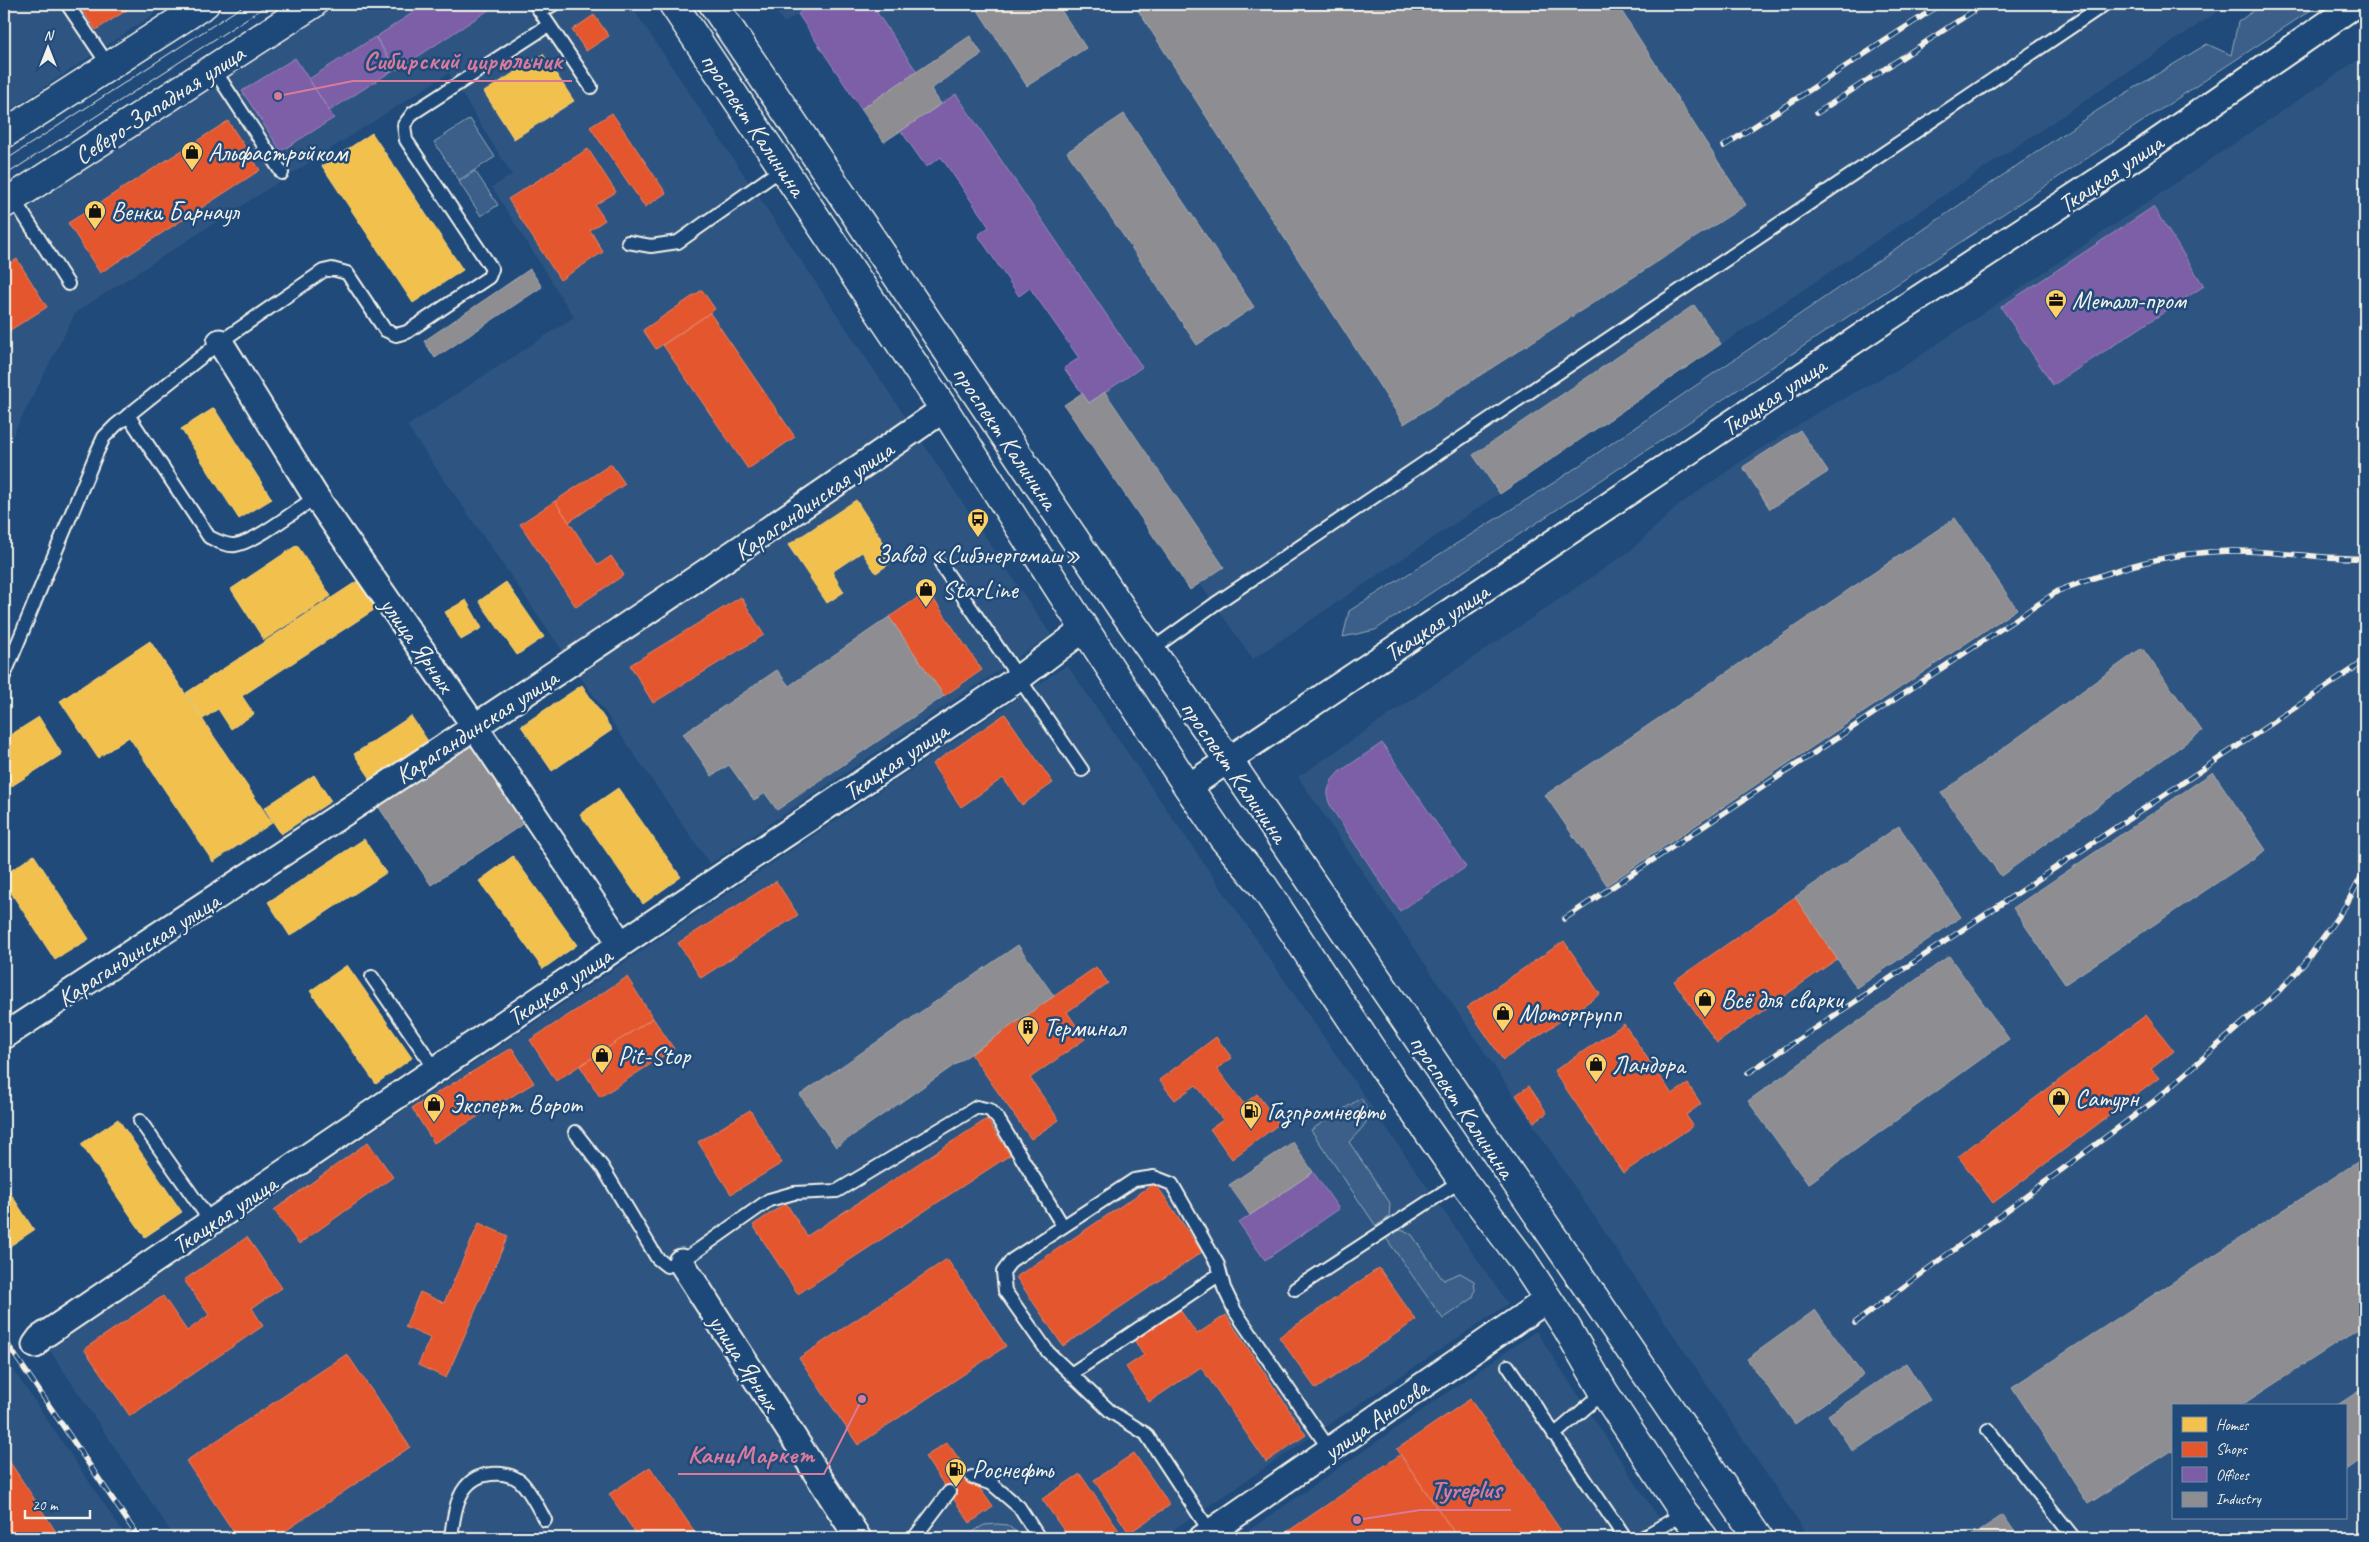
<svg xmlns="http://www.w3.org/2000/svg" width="2369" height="1542" viewBox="0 0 2369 1542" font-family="Caveat,sans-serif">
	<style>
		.built { fill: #2d5581; fill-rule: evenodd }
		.green { fill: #3a5f88; stroke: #97a8b8 }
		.homes { fill: #f2c14e; stroke: #f3cf7c }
		.shops { fill: #e4572e; stroke: #e98566 }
		.offices { fill: #7b5ea7; stroke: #9f8aba }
		.industry { fill: #8d8d92; stroke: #acabac }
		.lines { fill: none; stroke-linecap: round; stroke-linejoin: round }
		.service-casing { stroke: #f4f1e8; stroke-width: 16 }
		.minor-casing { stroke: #f4f1e8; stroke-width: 29 }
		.secondary-casing { stroke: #f4f1e8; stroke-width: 31 }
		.service { stroke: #1f4a7a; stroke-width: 12 }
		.minor { stroke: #1f4a7a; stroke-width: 25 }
		.secondary { stroke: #1f4a7a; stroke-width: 28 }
		.tram { stroke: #f4f1e8; stroke-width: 1 }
		.rail-casing { stroke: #f4f1e8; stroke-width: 5.5 }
		.rail { stroke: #1f4a7a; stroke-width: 4; stroke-dasharray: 11; stroke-linecap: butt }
		.labels { text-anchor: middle; stroke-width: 5; stroke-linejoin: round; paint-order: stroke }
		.street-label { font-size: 25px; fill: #f4f1e8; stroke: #1f4a7a }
		.poi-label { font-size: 25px; fill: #f4f1e8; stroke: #1f4a7a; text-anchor: start }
		.leader { fill: none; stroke: #d87a9a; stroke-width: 2 }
		.callout-dot { fill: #d87a9a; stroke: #1f4a7a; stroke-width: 2 }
		.callout-label { font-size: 26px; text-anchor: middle; font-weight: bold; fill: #d87a9a; stroke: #1f4a7a; stroke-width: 5; stroke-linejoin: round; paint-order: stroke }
	</style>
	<rect width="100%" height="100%" fill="#1f4a7a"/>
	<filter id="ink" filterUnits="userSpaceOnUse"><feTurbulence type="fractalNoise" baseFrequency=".02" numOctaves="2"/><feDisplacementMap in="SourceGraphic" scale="10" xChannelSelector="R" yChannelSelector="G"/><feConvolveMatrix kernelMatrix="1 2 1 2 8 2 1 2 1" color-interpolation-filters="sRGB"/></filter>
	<g filter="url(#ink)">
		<!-- built -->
		<path class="built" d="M4,4H169L4,114Z
			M328,4H630L1051,635L710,864L407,426L574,317L492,187L512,175L449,73L76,312L4,452V216Z
			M771,4H2229L1253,659L1200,584L1190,590L1064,405L1082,393L1064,368L1078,358L1031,288L998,265L978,235L989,227L941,157L926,167L901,131L884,142L798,14L784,23Z
			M2365,55V1538H1809L1451,1002L1298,777L1630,551L1678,506L1746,458L1815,414L1911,362ZM2173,1406H2345V1518H2173Z
			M1067,665L1508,1304L1161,1538H175L49,1349Z
			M1536,1331L1672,1538H1238Z
			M4,1356L123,1532L113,1538H4Z"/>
		<!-- green -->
		<path class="green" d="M2263,4H2320L1375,630L1343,637L1349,611L1558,480L2098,110L2207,44L2231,55L2238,22Z
			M470,119L495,157L459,180L434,142Z
			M475,171L498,205L481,216L459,182Z
			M1361,1098C1375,1121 1364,1125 1349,1142L1390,1203L1389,1217L1376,1226L1311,1130Z
			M1404,1230L1412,1235L1443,1280L1460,1273L1474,1281L1475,1290L1473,1298L1443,1319L1386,1238L1397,1231Z
			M997,1524L1007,1525L1024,1538H963L984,1525Z"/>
		<!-- homes -->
		<path class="homes" d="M543,54L574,101L514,139L484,92Z
			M372,133L463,270L413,303L322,166Z
			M214,408L272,499L239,519L181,429Z
			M856,500L895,560L876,573L862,552L832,572L844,592L827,603L788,545Z
			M297,545L331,596L264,640L231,589Z
			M362,578L380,606L242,696L254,714L231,729L218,709L203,719L186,693Z
			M506,582L544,637L517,655L479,601Z
			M466,600L482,628L461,640L445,612Z
			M150,641L272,823L213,862L129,737L98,758L60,701Z
			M582,685L612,730L552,771L521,726Z
			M411,716L432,747L375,785L354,754Z
			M39,717L62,754L4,791V739Z
			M314,775L331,801L281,834L264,808Z
			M618,788L681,877L643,904L580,814Z
			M364,839L386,873L290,936L268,902Z
			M34,855L89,939L55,960L4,882V875Z
			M513,856L577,945L543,969L479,881Z
			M347,965L412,1058L376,1084L310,991Z
			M118,1119L182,1212L145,1237L81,1144Z
			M4,1183L34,1230L4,1250Z"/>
		<!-- shops -->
		<path class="shops" d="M78,4H136L96,30Z
			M594,15L609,36L586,51L572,30Z
			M612,113L666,193L645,207L590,127Z
			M228,121L260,170L100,273L68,223Z
			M588,149L616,192L595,205L605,220L590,230L603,252L560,280L508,199Z
			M17,259L47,307L4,334V267Z
			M702,290L715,309L656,349L643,330Z
			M710,313L795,437L748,469L663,345Z
			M611,464L625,484L569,522L555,501Z
			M555,501L598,565L611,556L624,575L576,607L520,524Z
			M928,591L982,670L944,696L889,617Z
			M741,597L764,635L653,703L630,665Z
			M1005,714L1053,783L1022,805L1003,778L961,807L932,764Z
			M776,881L798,915L701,978L678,943Z
			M1795,897L1837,959L1717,1043L1674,981Z
			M1564,941L1600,994L1503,1060L1467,1007Z
			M1096,967L1108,983L1067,1012L1085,1039L1030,1078L1059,1120L1031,1139L971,1054Z
			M627,977L653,1018L556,1081L530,1040Z
			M2146,1015L2174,1051L2151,1069L2159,1078L1993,1203L1958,1156Z
			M653,1018L674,1049L600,1097L580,1066Z
			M1624,1024L1672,1094L1688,1084L1701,1104L1686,1115L1693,1126L1623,1173L1554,1071Z
			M1216,1037L1232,1058L1217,1069L1244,1104L1257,1094L1279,1124L1232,1159L1210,1129L1223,1120L1196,1085L1175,1100L1159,1080Z
			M512,1048L534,1083L434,1143L412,1108Z
			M1529,1086L1547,1113L1534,1122L1516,1095Z
			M750,1110L782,1163L731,1194L698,1142Z
			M987,1119L1010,1155L798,1294L753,1225L786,1203L807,1236Z
			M368,1142L393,1177L299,1244L274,1210Z
			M1155,1183L1202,1252L1063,1346L1016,1277Z
			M479,1223L508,1236L446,1378L418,1365L430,1338L405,1327L420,1292L444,1303Z
			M247,1237L282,1288L252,1308L263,1326L130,1416L84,1349L163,1296L187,1331L209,1315L184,1280Z
			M947,1259L1006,1346L858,1445L799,1358Z
			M1379,1268L1416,1320L1316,1389L1279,1337Z
			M1180,1310L1197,1334L1226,1315L1306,1435L1266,1462L1201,1367L1149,1402L1126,1367L1144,1355L1134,1340Z
			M347,1354L410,1447L275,1538H238L186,1461Z
			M1470,1399L1566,1538H1458L1397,1449Z
			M947,1442L993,1507L970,1523L925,1457Z
			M4,1453L60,1538H4Z
			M1134,1453L1170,1505L1129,1533L1094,1480Z
			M1400,1455L1458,1538H1278Z
			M650,1467L699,1538H639L609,1494Z
			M1080,1474L1124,1538H1069L1042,1499Z"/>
		<!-- offices -->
		<path class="offices" d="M426,4H498L397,70L376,37Z
			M813,4H871L917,72L861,109L798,14Z
			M375,37L395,69L329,111L309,79Z
			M295,58L334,118L281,151L242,91Z
			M956,94L1142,367L1089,403L1064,368L1079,358L1030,288L1019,296L998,265L978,235L989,227L941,157L926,167L901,131Z
			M2153,207L2204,286L2053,385L2001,307Z
			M1382,743L1466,867L1400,911L1332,809L1328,800V790L1332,780L1339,772Z
			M1313,1172L1339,1209L1265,1260L1239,1223Z"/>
		<!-- industry -->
		<path class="industry" d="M974,4H1057L1086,48L1027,86Z
			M1134,4H1617L1746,205L1404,424Z
			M970,36L982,54L931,89L941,104L884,142L861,109Z
			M1124,114L1254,307L1197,345L1067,152Z
			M530,269L542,287L435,358L424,341Z
			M1694,305L1721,344L1500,494L1473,455Z
			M1105,392L1224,567L1190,590L1064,405L1082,393L1089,403Z
			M1800,430L1828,472L1770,509L1743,467Z
			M1955,518L2017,609L1607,885L1545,795Z
			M889,617L944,696L777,810L765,793L754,800L729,765L712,776L683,734L777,670L789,686Z
			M2142,648L2202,731L2001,876L1941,793Z
			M471,740L526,822L431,885L376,803Z
			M2213,772L2266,850L2065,984L2013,908Z
			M1899,826L1961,917L1857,988L1795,897Z
			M1018,945L1054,996L836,1147L800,1095Z
			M1949,956L2009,1039L1808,1184L1748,1101Z
			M1293,1142L1313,1172L1250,1215L1229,1185Z
			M2365,1157V1325L2240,1406H2173V1450L2088,1504L2012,1387Z
			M1815,1310L1863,1375L1795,1424L1747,1359Z
			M1906,1363L1930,1400L1853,1452L1828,1415Z
			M2365,1387V1457L2345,1471V1406H2336Z
			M2003,1515L2019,1538H1968Z"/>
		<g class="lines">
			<!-- service casing -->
			<g class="service-casing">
				<path id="service" d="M67,4L109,66
					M535,4L591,87
					M541,12L554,4
					M213,68L282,173
					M13,198L68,284
					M628,242L651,246L678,242L783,168
					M128,415L209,537C217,541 226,546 235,545C256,542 297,509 316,497
					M942,566L1082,770
					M1151,650L1215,604L2105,4
					M4,676L97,452L104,437L116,425L220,342L323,271L332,269L347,273L385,330L396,335L407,332L489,277L492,269L406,140L404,125L413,113L549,25
					M372,977L436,1070
					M140,1121L211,1222
					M575,1132L603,1168L657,1258L667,1266L681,1262L769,1200L794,1193L837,1191L977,1107L990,1110L998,1119L1063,1226
					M1295,1289L1462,1180
					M1508,1366L1625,1538
					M1071,1374L1220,1274
					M1988,1430L2074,1538
					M1554,1435L1604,1392
					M972,1477L992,1484L1019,1507L1039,1538
					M1213,1536L1146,1434L1111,1412L1048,1352L1005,1291L1003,1272L1012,1260L1134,1180L1154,1177L1172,1184L1218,1265L1224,1288L1235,1311L1330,1450
					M451,1538C454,1511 458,1477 491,1474C501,1473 511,1474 520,1481C530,1490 538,1508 545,1520
					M914,1538L949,1492
					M1642,1538L1684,1513"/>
			</g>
			<!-- minor casing -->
			<g class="minor-casing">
				<path id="minor" d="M220,342L316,497L475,727L621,944
					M1188,787L1887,319L2142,152L2356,4
					M4,1036C319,830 634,624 944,409
					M681,1262L858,1538
					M35,1345L40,1338L621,944L1019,678L1084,629
					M1202,1538L1548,1299"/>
			</g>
			<!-- secondary casing -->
			<g class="secondary-casing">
				<path id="secondary" d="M673,4L944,409L1073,611L1188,787L1223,838L1264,887L1389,1076L1462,1180L1521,1258L1567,1328L1604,1392L1684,1513L1704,1538
					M713,4L1122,609L1229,761L1758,1538
					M4,134L205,4
					M4,204L313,4"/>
			</g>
			<!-- service -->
			<use href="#service" class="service"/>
			<!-- minor -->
			<use href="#minor" class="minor"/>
			<!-- secondary -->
			<use href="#secondary" class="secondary"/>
			<!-- tram -->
			<path class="tram" d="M4,161L246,4
				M4,176L269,4"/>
			<!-- rail casing -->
			<g class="rail-casing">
				<path id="rail" d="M1817,113L1984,4
					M1724,146L1941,4
					M1564,919L2058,591C2118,568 2167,552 2232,551C2276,550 2321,560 2365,558
					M1748,1073L2365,661
					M1855,1323L2153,1102L2277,993L2304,964L2346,905L2365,870
					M4,1339L139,1538"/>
			</g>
			<!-- rail -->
			<use href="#rail" class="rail"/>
		</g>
	</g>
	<!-- icons -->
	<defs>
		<g id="shop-pin" transform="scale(1.125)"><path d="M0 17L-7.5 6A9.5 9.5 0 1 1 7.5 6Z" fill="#ffd166" stroke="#1f4a7a"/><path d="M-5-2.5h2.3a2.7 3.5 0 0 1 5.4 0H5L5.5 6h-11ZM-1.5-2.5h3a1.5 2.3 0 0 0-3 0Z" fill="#111"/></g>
		<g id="office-pin" transform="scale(1.125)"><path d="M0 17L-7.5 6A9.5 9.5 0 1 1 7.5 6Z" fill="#ffd166" stroke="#1f4a7a"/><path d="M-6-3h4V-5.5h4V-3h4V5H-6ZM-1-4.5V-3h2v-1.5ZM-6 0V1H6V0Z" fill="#111"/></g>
		<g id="bus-pin" transform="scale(1.125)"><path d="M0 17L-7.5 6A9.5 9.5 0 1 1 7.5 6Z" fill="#ffd166" stroke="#1f4a7a"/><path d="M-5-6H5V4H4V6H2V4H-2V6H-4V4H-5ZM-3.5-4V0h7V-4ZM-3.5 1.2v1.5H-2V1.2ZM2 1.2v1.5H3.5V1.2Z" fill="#111"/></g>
		<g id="building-pin" transform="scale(1.125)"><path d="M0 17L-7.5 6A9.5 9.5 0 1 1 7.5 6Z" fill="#ffd166" stroke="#1f4a7a"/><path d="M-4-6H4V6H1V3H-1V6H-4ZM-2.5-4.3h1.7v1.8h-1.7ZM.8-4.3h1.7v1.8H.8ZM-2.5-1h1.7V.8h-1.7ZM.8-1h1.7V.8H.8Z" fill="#111"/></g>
		<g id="fuel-pin" transform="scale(1.125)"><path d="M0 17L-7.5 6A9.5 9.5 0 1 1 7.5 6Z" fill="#ffd166" stroke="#1f4a7a"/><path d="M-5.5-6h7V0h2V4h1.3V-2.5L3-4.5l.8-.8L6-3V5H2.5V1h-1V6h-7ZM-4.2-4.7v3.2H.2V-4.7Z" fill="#111"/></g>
	</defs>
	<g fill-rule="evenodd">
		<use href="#shop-pin" x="192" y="152"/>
		<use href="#shop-pin" x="95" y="211"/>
		<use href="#office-pin" x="2056" y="300"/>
		<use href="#bus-pin" x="978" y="519"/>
		<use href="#shop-pin" x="926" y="589"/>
		<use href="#shop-pin" x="1705" y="999"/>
		<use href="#shop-pin" x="1503" y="1013"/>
		<use href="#building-pin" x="1028" y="1027"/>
		<use href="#shop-pin" x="602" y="1055"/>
		<use href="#shop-pin" x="1596" y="1064"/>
		<use href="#shop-pin" x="2059" y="1098"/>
		<use href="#shop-pin" x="434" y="1104"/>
		<use href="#fuel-pin" x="1251" y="1111"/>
		<use href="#fuel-pin" x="956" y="1469"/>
	</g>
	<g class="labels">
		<!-- street labels -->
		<g class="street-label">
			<text transform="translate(159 104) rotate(-33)" y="9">Северо-Западная улица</text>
			<text transform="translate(754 124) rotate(56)" y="9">проспект Калинина</text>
			<text transform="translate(2110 173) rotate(-34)" y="9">Ткацкая улица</text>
			<text transform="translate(1773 396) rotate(-34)" y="9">Ткацкая улица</text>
			<text transform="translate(1006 437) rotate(56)" y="9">проспект Калинина</text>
			<text transform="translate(813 500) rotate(-35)" y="9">Карагандинская улица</text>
			<text transform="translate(1436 622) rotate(-34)" y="9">Ткацкая улица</text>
			<text transform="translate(418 644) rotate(55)" y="9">улица Ярных</text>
			<text transform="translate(476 726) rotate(-33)" y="9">Карагандинская улица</text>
			<text transform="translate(895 761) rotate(-34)" y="9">Ткацкая улица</text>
			<text transform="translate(1235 771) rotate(55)" y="9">проспект Калинина</text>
			<text transform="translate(138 949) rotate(-33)" y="9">Карагандинская улица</text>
			<text transform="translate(559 986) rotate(-34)" y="9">Ткацкая улица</text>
			<text transform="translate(1463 1106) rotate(56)" y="9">проспект Калинина</text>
			<text transform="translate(224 1214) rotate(-34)" y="9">Ткацкая улица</text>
			<text transform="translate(745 1362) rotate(57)" y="9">улица Ярных</text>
			<text transform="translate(1375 1419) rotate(-35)" y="9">улица Аносова</text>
		</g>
		<!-- poi labels -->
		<g class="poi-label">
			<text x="208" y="161">Альфастройком</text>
			<text x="111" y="220">Венки Барнаул</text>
			<text x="2072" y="309">Металл-пром</text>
			<text x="978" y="563" text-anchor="middle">Завод «Сибэнергомаш»</text>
			<text x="942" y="598">StarLine</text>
			<text x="1721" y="1008">Всё для сварки</text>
			<text x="1519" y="1022">Моторгрупп</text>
			<text x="1044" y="1036">Терминал</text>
			<text x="618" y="1064">Pit-Stop</text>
			<text x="1612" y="1073">Ландора</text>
			<text x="2075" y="1107">Сатурн</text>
			<text x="450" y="1113">Эксперт Ворот</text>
			<text x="1267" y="1120">Газпромнефть</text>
			<text x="972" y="1478">Роснефть</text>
		</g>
	</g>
	<!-- callouts -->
	<path class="leader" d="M278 96L353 81H572M862 1399L824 1474H678M1357 1520L1420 1510H1511"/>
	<g class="callout-dot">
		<circle cx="278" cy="96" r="5"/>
		<circle cx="862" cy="1399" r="5"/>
		<circle cx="1357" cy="1520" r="5"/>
	</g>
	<g class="callout-label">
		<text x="463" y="69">Сибирский цирюльник</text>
		<text x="751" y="1463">КанцМаркет</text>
		<text x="1466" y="1498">Tyreplus</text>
	</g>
	<!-- margin -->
	<rect width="2369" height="1542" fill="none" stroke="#1f4a7a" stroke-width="20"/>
	<rect x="10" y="10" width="2349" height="1522" fill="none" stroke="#f4f1e8" stroke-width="2" filter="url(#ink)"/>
	<!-- legend -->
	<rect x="2172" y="1404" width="175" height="115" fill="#1f4a7a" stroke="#748da6"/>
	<rect x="2182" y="1417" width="25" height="15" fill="#f2c14e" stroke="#748da6"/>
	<text x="2216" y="1430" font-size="15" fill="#f4f1e8">Homes</text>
	<rect x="2182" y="1442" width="25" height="15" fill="#e4572e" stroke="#748da6"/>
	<text x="2216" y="1454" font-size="15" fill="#f4f1e8">Shops</text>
	<rect x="2182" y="1467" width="25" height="15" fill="#7b5ea7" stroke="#748da6"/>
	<text x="2216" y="1480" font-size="15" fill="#f4f1e8">Offices</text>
	<rect x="2182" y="1492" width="25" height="15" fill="#8d8d92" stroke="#748da6"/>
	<text x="2216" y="1504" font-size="15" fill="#f4f1e8">Industry</text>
	<!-- north arrow -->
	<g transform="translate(48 48)" stroke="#1f4a7a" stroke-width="4" paint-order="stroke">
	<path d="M0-4L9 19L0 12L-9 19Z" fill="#f4f1e8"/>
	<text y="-8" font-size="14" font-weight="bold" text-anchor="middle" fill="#f4f1e8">N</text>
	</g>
	<!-- scale -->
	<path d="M25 1510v8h65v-8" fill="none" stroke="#f4f1e8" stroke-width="2.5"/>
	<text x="32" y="1510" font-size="15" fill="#f4f1e8" stroke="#1f4a7a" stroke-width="4" paint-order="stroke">20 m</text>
</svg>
